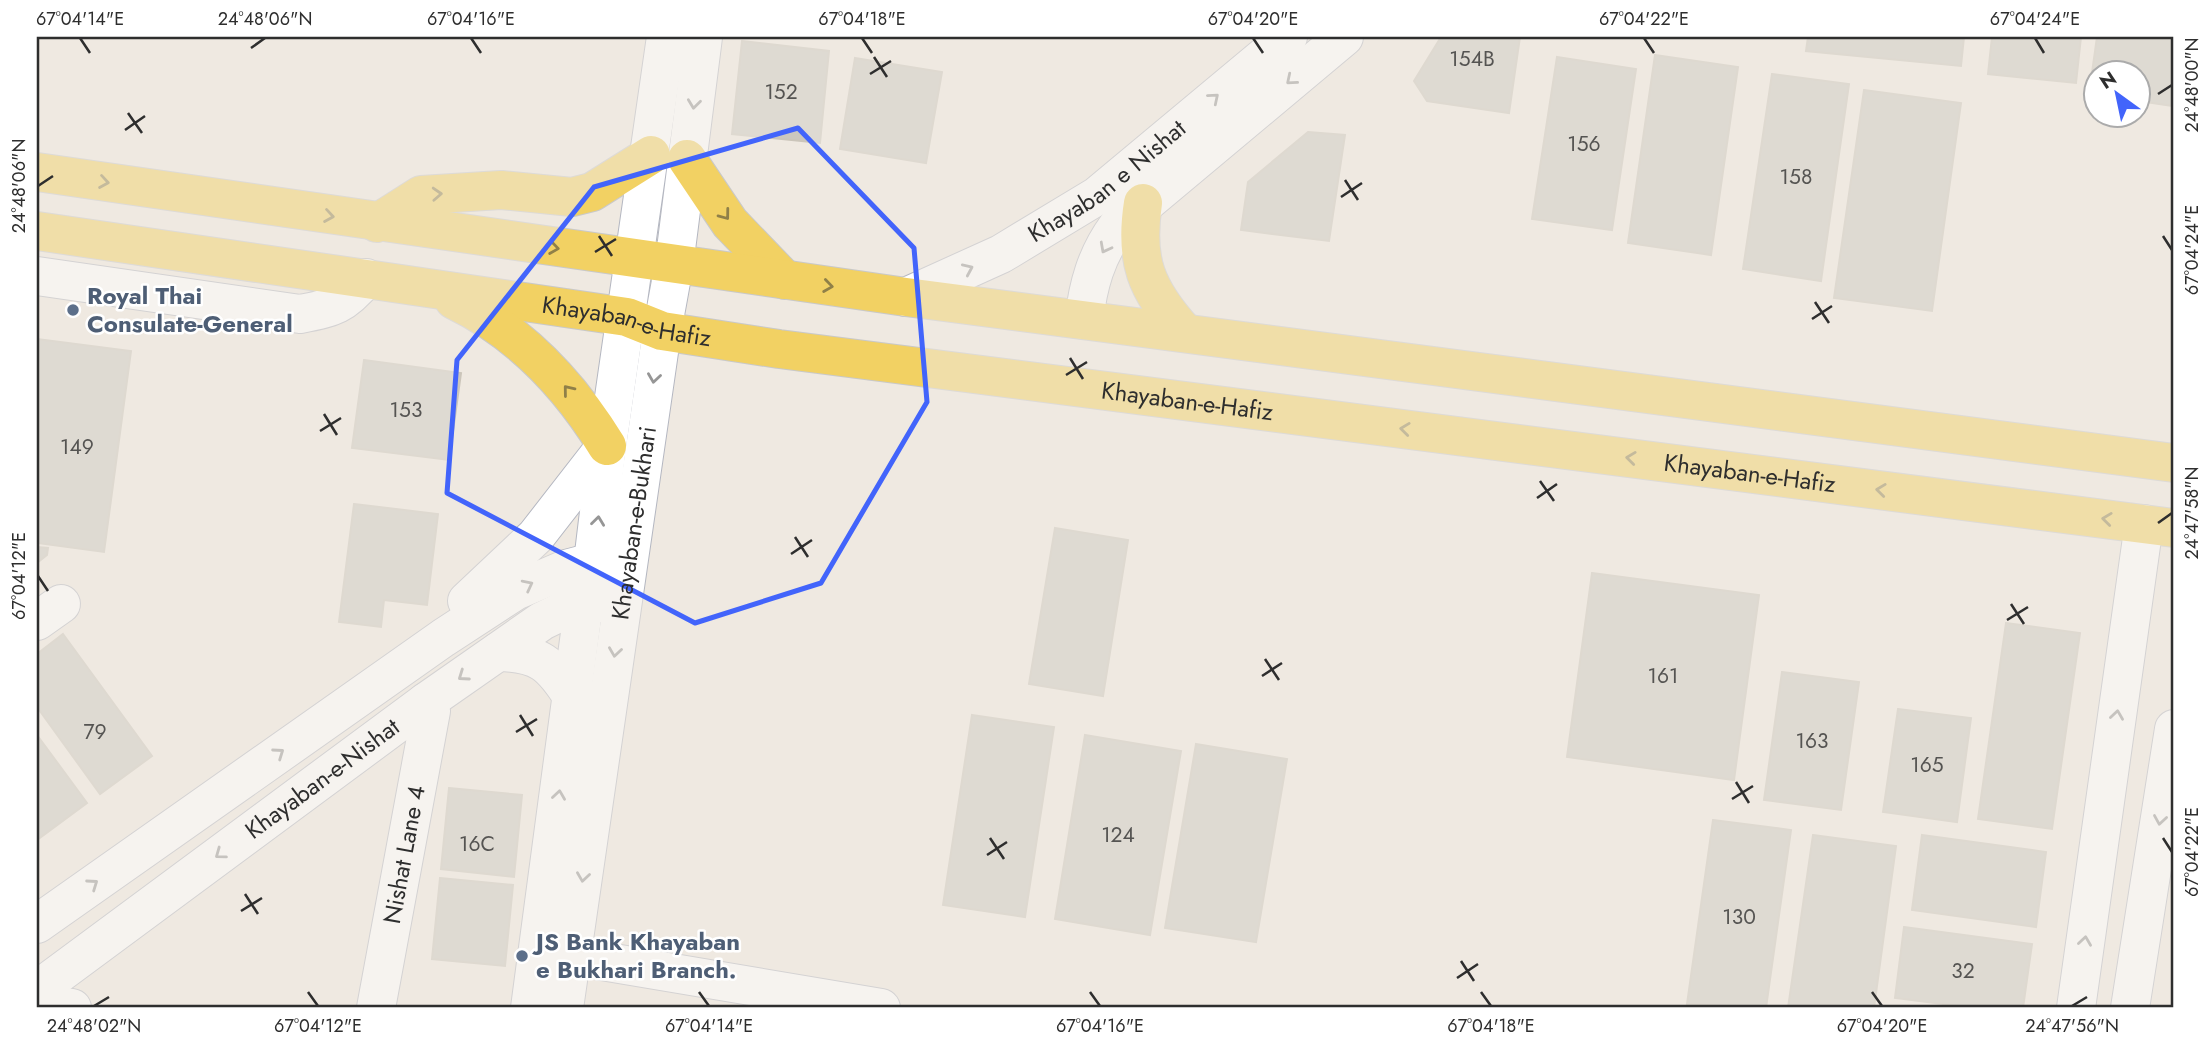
<svg xmlns="http://www.w3.org/2000/svg" width="2211" height="1045" viewBox="0 0 2211 1045" font-family="Jost,sans-serif">
	<style>
		.building { fill: #cbc7bf; stroke: #cbc5ba; stroke-width: 2 }
		.lines { fill: none; stroke-linecap: round; stroke-linejoin: round }
		.minor-casing { stroke: #b4b7c1; stroke-width: 40 }
		.major-casing { stroke: #c9c9c9; stroke-width: 40 }
		.minor { stroke: #fff; stroke-width: 38 }
		.major { stroke: #f2d163; stroke-width: 38 }
		.oneway { stroke: #969696 }
		.oneway2 { stroke: #908048 }
		.marked { fill: none; stroke: #4264fb; stroke-width: 5; stroke-linejoin: round }
		.ticks { fill: none; stroke: #2e2e2e; stroke-width: 2.5 }
		.service-dot { fill: #5c6f8a; stroke: #fff; stroke-width: 2.5 }
		.labels { text-anchor: middle; stroke-width: 5; stroke-linejoin: round; paint-order: stroke }
		.number-label { font-size: 21px; fill: #555452 }
		.street-label { font-size: 24px; fill: #2e2e2e; stroke: #fff }
		.service-label { font-size: 24px; font-weight: bold; fill: #4e5e75; stroke: #fff; text-anchor: start }
		.neatline { fill: none; stroke: #2e2e2e; stroke-width: 2.5 }
		.ticks-label { font-size: 18px; text-anchor: middle; fill: #2e2e2e }
	</style>
	<rect width="100%" height="100%" fill="#efe9e1"/>
	<!-- building -->
	<path class="building" d="M1441,37H1520L1509,113L1427,101L1414,81Z
		M1808,37H1964L1961,66L1806,51Z
		M1992,37H2081L2076,83L1988,74Z
		M2097,37H2174L2173,106L2138,101V74H2096V95L2089,94Z
		M742,41L829,51L820,143L732,134Z
		M1655,55L1738,67L1711,255L1628,243Z
		M1557,57L1636,69L1612,230L1532,219Z
		M855,58L942,72L926,163L840,149Z
		M1772,74L1849,84L1821,281L1743,269Z
		M1864,90L1961,103L1932,311L1834,298Z
		M1308,132L1345,135L1329,241L1241,230L1248,182Z
		M37,339L131,351L104,552L37,543Z
		M364,360L461,373L449,460L352,448Z
		M354,504L438,514L427,605L384,600L381,627L339,622Z
		M1055,528L1128,540L1103,696L1029,684Z
		M37,547L48,548L47,555L37,563Z
		M1592,573L1759,595L1734,780L1567,757Z
		M2006,623L2080,633L2052,829L1978,819Z
		M63,634L152,756L100,794L37,707V654Z
		M1782,672L1859,682L1841,810L1764,800Z
		M1898,709L1971,718L1957,822L1883,812Z
		M972,715L1054,727L1025,917L943,905Z
		M37,735L87,803L37,840Z
		M1085,735L1181,751L1150,935L1055,919Z
		M1196,744L1287,759L1256,942L1165,928Z
		M449,788L522,795L514,877L441,869Z
		M1713,820L1791,830L1766,1008L1687,1004Z
		M1813,835L1896,846L1874,1008H1788Z
		M1922,835L2046,852L2036,927L1912,910Z
		M440,878L513,885L505,966L432,959Z
		M1904,927L2032,944L2023,1008H1974L1895,998Z"/>
	<g class="lines">
		<!-- minor casing -->
		<g class="minor-casing">
			<g id="minor">
				<path d="M37,276L300,314C333,308 344,305 366,278"/>
				<path id="s1" d="M906,297L1001,254L1097,196L1288,37"/>
				<path d="M1084,320C1088,285 1096,256 1117,227L1344,37"/>
				<path d="M467,601L536,536L606,446"/>
				<path d="M37,621L61,604"/>
				<path d="M498,652C539,653 551,663 573,698"/>
				<path d="M37,924L443,638L515,591L566,569L593,562L614,563"/>
				<path d="M572,956L881,1008"/>
				<path id="s2" d="M37,990L426,702L542,621L571,607L607,602"/>
				<path d="M37,1003L72,1008"/>
				<path id="s3" d="M376,1008L431,711L426,702"/>
				<path d="M530,1008L584,603L593,562L607,446L666,37"/>
				<path id="s4" d="M564,1008L662,331L674,265L703,37"/>
				<path d="M2076,1008L2144,524"/>
				<path d="M2130,1008L2174,729"/>
			</g>
		</g>
		<!-- major casing -->
		<g class="major-casing">
			<g id="major">
				<path d="M687,159L730,223L785,280"/>
				<path d="M37,172L906,297L2174,463"/>
				<path d="M1143,203C1134,260 1146,290 1184,332"/>
				<path d="M377,223L421,195L501,190L572,197L592,192L651,155"/>
				<path id="s5" d="M37,231L627,317L662,331L779,349L2174,528"/>
				<path d="M454,300C520,332 569,384 607,446"/>
			</g>
		</g>
		<!-- minor -->
		<use href="#minor" class="minor"/>
		<!-- major -->
		<use href="#major" class="major"/>
	</g>
	<!-- one-way arrows -->
	<defs><path id="oneway-chevron" d="M-2-3.5L2.5 0L-2 3.5" fill="none" stroke-width="1.6" stroke-linecap="round" stroke-linejoin="round" transform="scale(1.75)"/></defs>
	<g class="oneway">
		<use href="#oneway-chevron" transform="translate(1291 80) rotate(140)"/>
		<use href="#oneway-chevron" transform="translate(1214 98) rotate(-40)"/>
		<use href="#oneway-chevron" transform="translate(694 104) rotate(97)"/>
		<use href="#oneway-chevron" transform="translate(1105 248) rotate(118)"/>
		<use href="#oneway-chevron" transform="translate(968 269) rotate(-24)"/>
		<use href="#oneway-chevron" transform="translate(654 378) rotate(98)"/>
		<use href="#oneway-chevron" transform="translate(598 521) rotate(-83)"/>
		<use href="#oneway-chevron" transform="translate(528 585) rotate(-27)"/>
		<use href="#oneway-chevron" transform="translate(615 652) rotate(98)"/>
		<use href="#oneway-chevron" transform="translate(463 676) rotate(145)"/>
		<use href="#oneway-chevron" transform="translate(2117 715) rotate(-82)"/>
		<use href="#oneway-chevron" transform="translate(279 753) rotate(-35)"/>
		<use href="#oneway-chevron" transform="translate(559 795) rotate(-82)"/>
		<use href="#oneway-chevron" transform="translate(2160 820) rotate(99)"/>
		<use href="#oneway-chevron" transform="translate(220 854) rotate(144)"/>
		<use href="#oneway-chevron" transform="translate(583 877) rotate(98)"/>
		<use href="#oneway-chevron" transform="translate(93 884) rotate(-35)"/>
		<use href="#oneway-chevron" transform="translate(2085 941) rotate(-82)"/>
	</g>
	<g class="oneway2">
		<use href="#oneway-chevron" transform="translate(104 182) rotate(9)"/>
		<use href="#oneway-chevron" transform="translate(437 194) rotate(-3)"/>
		<use href="#oneway-chevron" transform="translate(725 215) rotate(53)"/>
		<use href="#oneway-chevron" transform="translate(329 216) rotate(9)"/>
		<use href="#oneway-chevron" transform="translate(554 248) rotate(8)"/>
		<use href="#oneway-chevron" transform="translate(828 286) rotate(8)"/>
		<use href="#oneway-chevron" transform="translate(568 390) rotate(-129)"/>
		<use href="#oneway-chevron" transform="translate(1405 429) rotate(-173)"/>
		<use href="#oneway-chevron" transform="translate(1631 458) rotate(-173)"/>
		<use href="#oneway-chevron" transform="translate(1881 490) rotate(-173)"/>
		<use href="#oneway-chevron" transform="translate(2107 519) rotate(-173)"/>
	</g>
	<!-- marked area -->
	<path d="M0 0H2211V1045H0ZM798,128L914,248L927,402L821,583L695,623L447,493L457,360L594,187Z" fill="#efe9e1" fill-opacity=".55" fill-rule="evenodd"/>
	<path class="marked" d="M798,128L914,248L927,402L821,583L695,623L447,493L457,360L594,187Z"/>
	<!-- ticks -->
	<path class="ticks" d="M80,38L90,53M471,38L481,53M862,38L872,53M1253,38L1263,53M1644,38L1654,53M2035,38L2044,53M251,48L265,38M874,57L887,77M870,74L891,61M2158,94L2172,85M128,113L142,133M125,130L145,116M1345,180L1358,200M38,186L53,176M1341,197L1362,183M599,236L612,256M2163,236L2172,250M595,252L616,239M1815,302L1829,323M1812,319L1832,306M1070,358L1083,379M1066,375L1087,362M324,414L337,435M320,431L341,418M1540,481L1554,501M1537,498L1557,484M2158,523L2172,513M795,537L808,557M791,554L812,540M38,576L48,591M2011,604L2024,624M2007,620L2028,607M1265,659L1279,680M1262,676L1282,663M520,715L533,736M516,732L537,719M1736,782L1749,803M1732,799L1753,786M990,838L1004,859M2163,838L2172,852M987,855L1007,842M245,894L258,914M241,911L262,898M1461,961L1474,981M1457,978L1478,964M308,992L318,1006M699,992L709,1006M1090,992L1100,1006M1481,992L1491,1006M1872,992L1882,1006M94,1006L109,997M2072,1006L2087,997"/>
	<!-- markers -->
	<g class="service-dot">
		<circle cx="73" cy="310" r="7"/>
		<circle cx="522" cy="956" r="7"/>
	</g>
	<g class="labels">
		<!-- number labels -->
		<g class="number-label">
			<text x="1472" y="66">154B</text>
			<text x="781" y="99">152</text>
			<text x="1584" y="151">156</text>
			<text x="1796" y="184">158</text>
			<text x="406" y="417">153</text>
			<text x="77" y="454">149</text>
			<text x="1663" y="683">161</text>
			<text x="95" y="739">79</text>
			<text x="1812" y="748">163</text>
			<text x="1927" y="772">165</text>
			<text x="1118" y="842">124</text>
			<text x="477" y="851">16C</text>
			<text x="1739" y="924">130</text>
			<text x="1963" y="978">32</text>
		</g>
		<!-- street labels -->
		<g class="street-label">
			<text dy="8" stroke="none"><textPath href="#s1" startOffset="233">Khayaban e Nishat</textPath></text>
			<text dy="8" stroke="none"><textPath href="#s5" startOffset="597">Khayaban-e-Hafiz</textPath></text>
			<text dy="8" stroke="none"><textPath href="#s5" startOffset="1164">Khayaban-e-Hafiz</textPath></text>
			<text dy="8" stroke="none"><textPath href="#s5" startOffset="1731">Khayaban-e-Hafiz</textPath></text>
			<text dy="8" stroke="none"><textPath href="#s4" startOffset="490">Khayaban-e-Bukhari</textPath></text>
			<text dy="8" stroke="none"><textPath href="#s2" startOffset="355">Khayaban-e-Nishat</textPath></text>
			<text dy="8" stroke="none"><textPath href="#s3" startOffset="156">Nishat Lane 4</textPath></text>
		</g>
		<!-- service labels -->
		<g class="service-label">
			<text x="87" y="304">Royal Thai<tspan x="87" dy="28">Consulate-General</tspan></text>
			<text x="536" y="950">JS Bank Khayaban<tspan x="536" dy="28">e Bukhari Branch.</tspan></text>
		</g>
	</g>
	<!-- border -->
	<rect width="2211" height="1045" fill="none" stroke="#ffffff" stroke-width="77"/>
	<!-- north arrow -->
	<g transform="translate(2117 94) rotate(327)"><circle r="33" fill="#ffffff" stroke="#ababab" stroke-width="2"/>
	<path d="M0-5L12 26L0 18L-12 26Z" fill="#4264fb"/>
	<text y="-10" font-size="19" font-weight="bold" text-anchor="middle" fill="#2e2e2e">N</text>
	</g>
	<rect x="38" y="38" width="2134" height="968" class="neatline"/>
	<g class="ticks-label">
		<text x="80" y="25">67°04'14"E</text>
		<text x="265" y="25">24°48'06"N</text>
		<text x="471" y="25">67°04'16"E</text>
		<text x="862" y="25">67°04'18"E</text>
		<text x="1253" y="25">67°04'20"E</text>
		<text x="1644" y="25">67°04'22"E</text>
		<text x="2035" y="25">67°04'24"E</text>
		<text transform="translate(2192 85) rotate(-90)" y="6">24°48'00"N</text>
		<text transform="translate(19 186) rotate(-90)" y="6">24°48'06"N</text>
		<text transform="translate(2192 250) rotate(-90)" y="6">67°04'24"E</text>
		<text transform="translate(2192 513) rotate(-90)" y="6">24°47'58"N</text>
		<text transform="translate(19 576) rotate(-90)" y="6">67°04'12"E</text>
		<text transform="translate(2192 852) rotate(-90)" y="6">67°04'22"E</text>
		<text x="94" y="1032">24°48'02"N</text>
		<text x="318" y="1032">67°04'12"E</text>
		<text x="709" y="1032">67°04'14"E</text>
		<text x="1100" y="1032">67°04'16"E</text>
		<text x="1491" y="1032">67°04'18"E</text>
		<text x="1882" y="1032">67°04'20"E</text>
		<text x="2072" y="1032">24°47'56"N</text>
	</g>
</svg>
